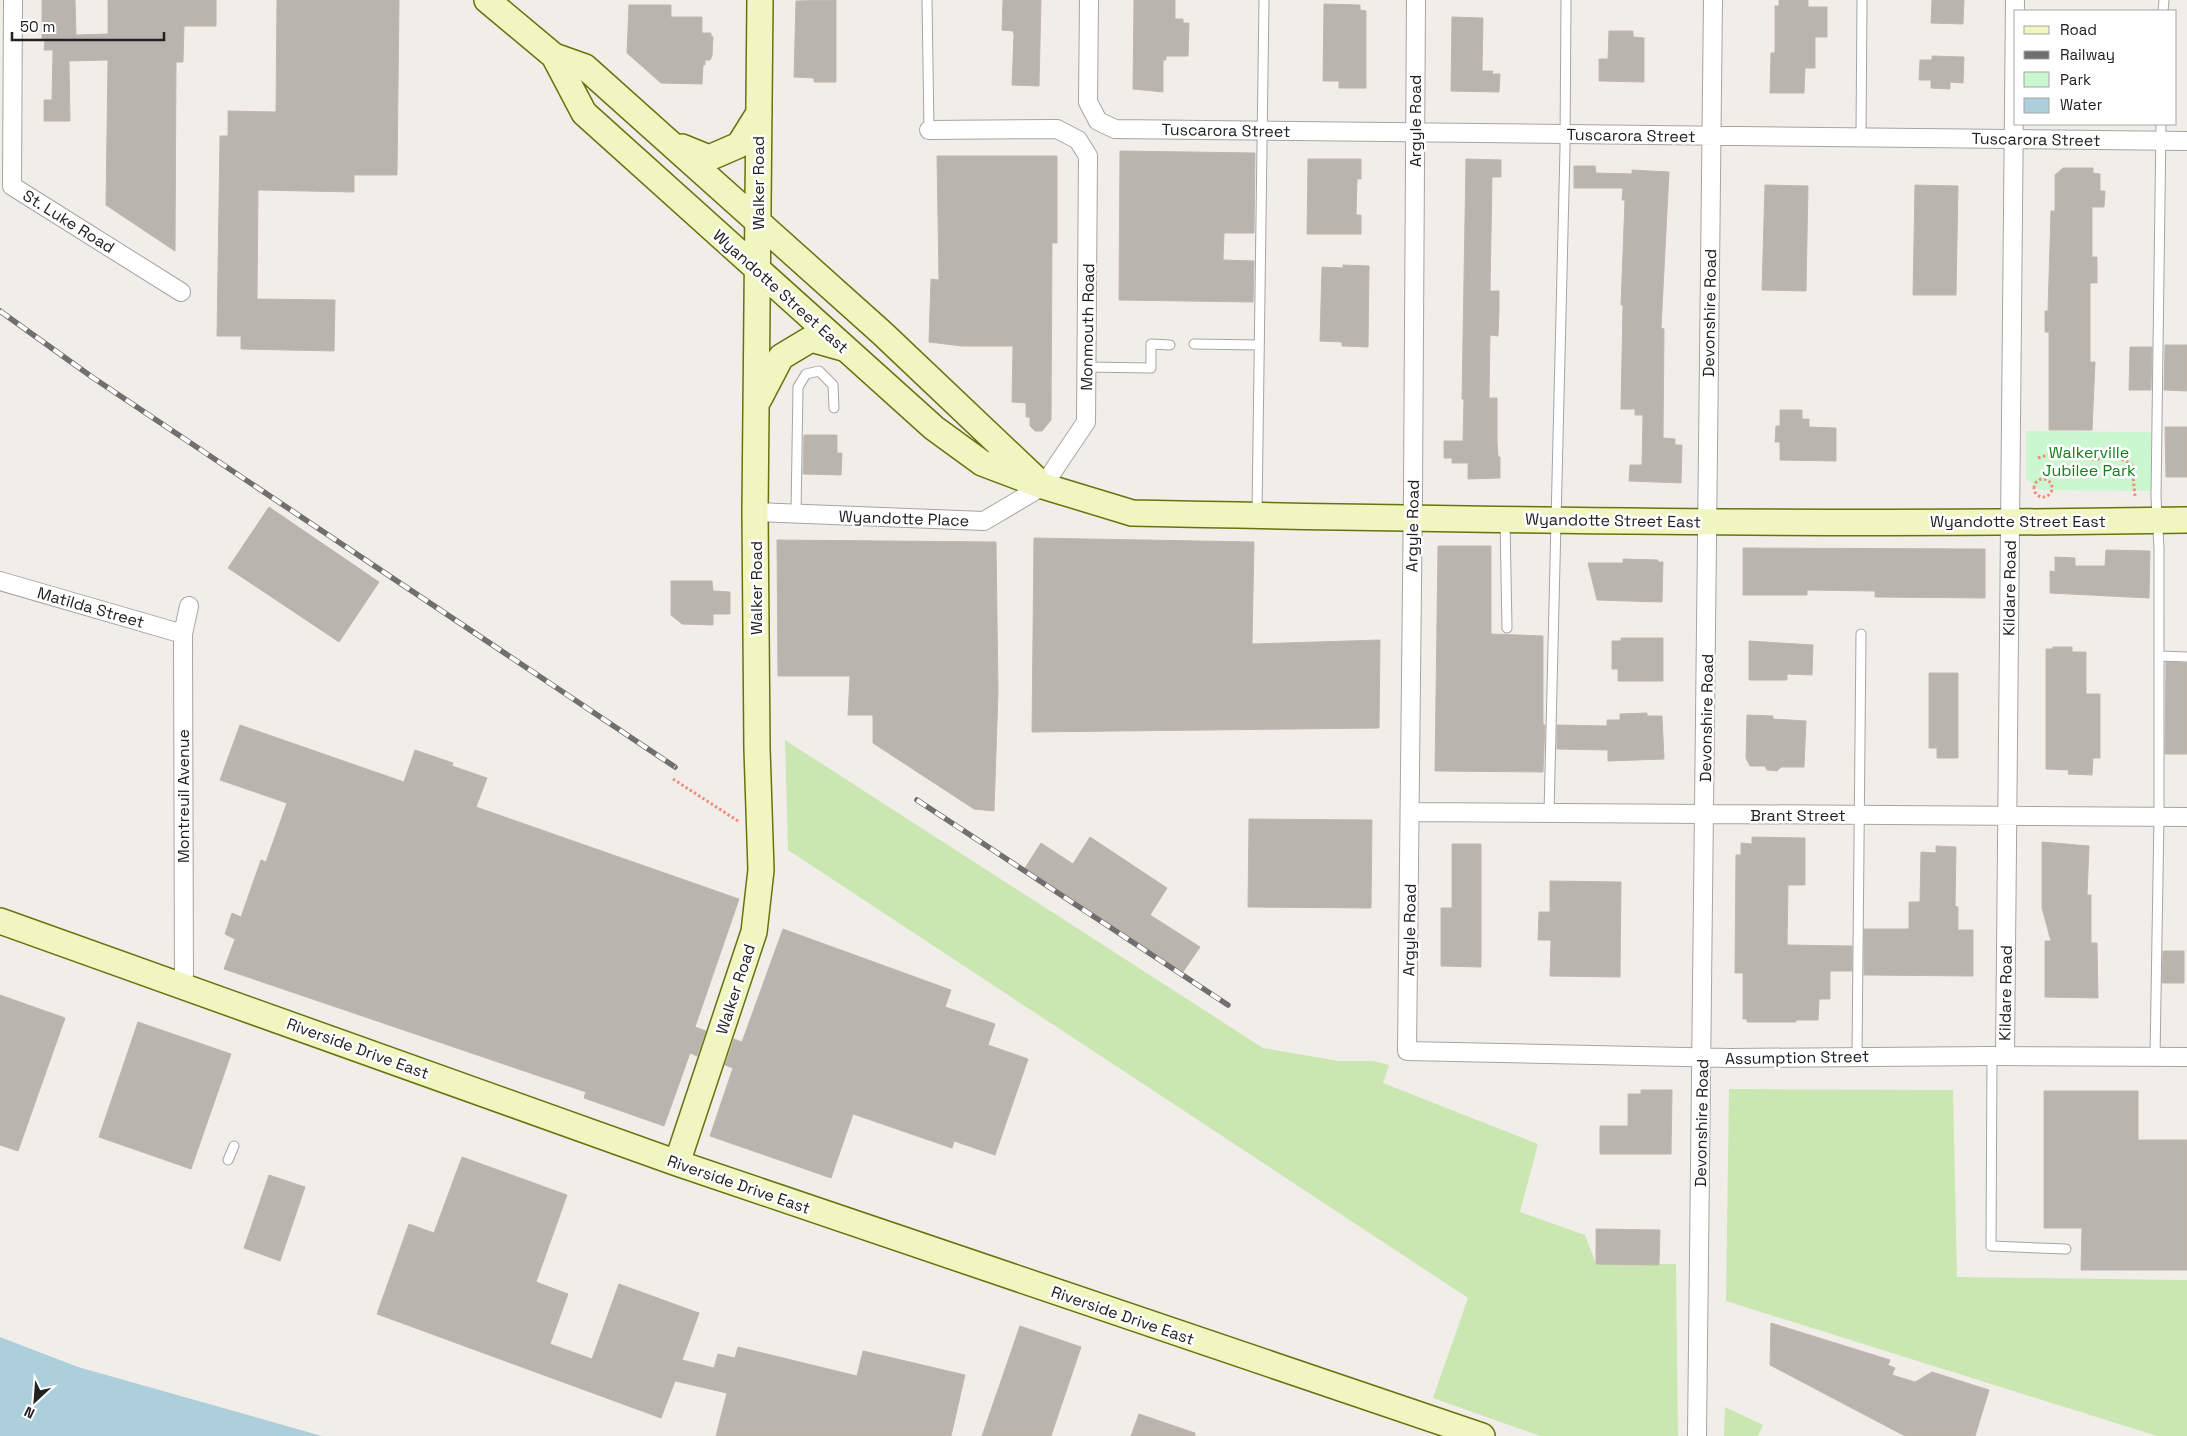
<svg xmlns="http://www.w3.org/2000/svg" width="2187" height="1436" viewBox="0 0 2187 1436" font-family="'Space Grotesk',sans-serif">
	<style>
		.grass { fill: #cae7b2 }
		.park { fill: #caf7cf }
		.water { fill: #accfdb }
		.building { fill: #bab4ae; stroke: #c2b6ac }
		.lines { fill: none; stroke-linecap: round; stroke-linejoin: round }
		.service-casing { stroke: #a5a5a5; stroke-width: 11 }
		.minor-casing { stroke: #a5a5a5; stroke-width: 20 }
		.secondary-casing { stroke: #65740c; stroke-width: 28 }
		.path { stroke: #f28a79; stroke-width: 3; stroke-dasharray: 2.5 2.5; stroke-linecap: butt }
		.service { stroke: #fff; stroke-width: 9 }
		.minor { stroke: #fff; stroke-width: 18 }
		.secondary { stroke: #f1f6c1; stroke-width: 25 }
		.rail-casing { stroke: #6f6f6f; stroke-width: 5.5 }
		.rail { stroke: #fff; stroke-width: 4; stroke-dasharray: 11; stroke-linecap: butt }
		.labels { text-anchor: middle; stroke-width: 5; stroke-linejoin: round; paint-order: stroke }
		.street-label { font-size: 16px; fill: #212121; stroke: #fff }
		.park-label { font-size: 16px; fill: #137b20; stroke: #fff }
	</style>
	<rect width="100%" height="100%" fill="#f1eee9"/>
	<!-- grass -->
	<path class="grass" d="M785,740L1263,1048L1339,1061H1373L1389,1065L1383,1083L1538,1144L1520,1212L1585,1235L1596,1264H1676L1678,1436H1540L1433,1398L1468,1298L788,850Z
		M1729,1089L1953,1090L1957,1277L2187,1280V1436H2157L1726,1301Z
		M1725,1407L1763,1425L1758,1436H1724Z"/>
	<!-- park -->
	<path class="park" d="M2026,431L2151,432L2152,491L2040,490L2026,479Z"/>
	<!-- water -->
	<path class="water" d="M0,1337L78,1367L322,1436H0Z"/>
	<!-- building -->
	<path class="building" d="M42,0H75L76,35L108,34V0H216V26H184L183,62H176L175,251L106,205L108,60L69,61L70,121H44V100H52L53,50H44L45,40H42Z
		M277,0H399L397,175H354V192L258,190L257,299L335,300L334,351L241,349V336H217L220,136H228V111L276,112Z
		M836,0V82H814V78L794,77L796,1Z
		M1003,0H1041L1039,86L1012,85L1014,35L1013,31L1002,30Z
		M1134,0H1175V19H1183V23H1189L1188,56H1166V60H1163V92L1133,89Z
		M1779,0H1808V7H1827V37H1815V68H1805L1804,93H1770L1771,53H1775V6H1779Z
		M1932,0H1964L1963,24L1931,23Z
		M1324,4L1360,5V10L1366,11V88H1339V81H1323Z
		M629,5H671V17H702V33H711V36L713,37L712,56L710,60H705V65H703L702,84L661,83L627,53Z
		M1452,17L1483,18L1482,71H1493L1492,74H1500L1499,92L1451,91Z
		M1609,31H1633V37L1644,38V82L1599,81V59H1608Z
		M1932,56L1964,57L1963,83L1950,82V89L1931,88V80H1919L1920,60H1932Z
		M1120,151L1255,153L1254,233H1224L1223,260L1254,261L1253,302L1119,300Z
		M937,156H1057V243H1052L1051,420L1042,431H1035L1030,426V417H1026V403L1012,402L1013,346H962L929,342L931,279L939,280Z
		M1308,159H1361V179H1357L1356,215H1361V234H1307Z
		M1466,159L1501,160V177H1492L1490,291H1499V309L1498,336L1490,335L1489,398H1497V441L1498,457H1500V478L1468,479V463H1452V458H1444V441H1463L1464,399H1462Z
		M1574,166H1595L1596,173L1632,174V170L1669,172L1661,328L1664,329L1663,438L1675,439V445H1682L1681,483L1629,481L1630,465H1642L1643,415H1635V409H1621L1623,305H1621L1625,200H1622L1623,188H1574Z
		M2063,168H2093V173L2100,174V191H2105L2104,207H2092V257H2097V283H2090V362H2095L2092,430H2049V332H2045V311H2048L2051,211H2055V175Z
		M1765,185L1808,186L1806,291L1762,290Z
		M1915,185L1958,186L1956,295H1913Z
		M1343,265L1369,266L1368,347L1342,346V342L1320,341L1322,267L1343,268Z
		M2165,345H2187V391L2164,390Z
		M2130,347H2152L2151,390H2129Z
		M1780,410H1802V419H1809V427L1836,428V461L1780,460V442H1775L1776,426H1780Z
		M2165,427H2187V477H2166Z
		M804,435H837V453H842L841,475L803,474Z
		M269,507L379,582L339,642L228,568Z
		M1034,538L1254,542L1252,644L1380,640L1379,728L1032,732Z
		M777,540L996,542L998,693L994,811L974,809L873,743V715H848L850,676H778Z
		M1438,546H1491V634L1543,636V725H1545L1543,772L1435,771Z
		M1743,548L1985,549V598L1875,597V591L1807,590V595H1743Z
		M2106,550L2150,551L2149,598L2050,593V571L2055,572V557L2075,558V566H2105Z
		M1623,559L1658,560V562H1663L1662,602L1597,600L1588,563H1623Z
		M671,581H712L713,591L730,592V614H713V625L682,624L671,615Z
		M1621,638H1663V681H1618V669H1612V641H1621Z
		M1749,641L1813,645L1812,675L1787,674V680H1749Z
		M2053,647H2072V652H2086V694H2100V758H2093L2092,775L2068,774L2069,770L2046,769V649H2053Z
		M2166,662L2187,663V754H2165Z
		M1929,673H1958V758H1937V748H1929Z
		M1647,713V716H1662L1664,759L1608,761V750L1557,749V725L1607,726V720H1620V714Z
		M1747,715L1773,716V719L1806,721L1804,767H1781L1777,771L1767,770L1765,766H1750L1746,758Z
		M240,725L404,782L415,750L453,763L452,766L487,778L476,807L739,899L695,1027L706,1031L697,1056L690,1053L664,1126L584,1098L586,1092L224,969L235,939L225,934L232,913L241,917L261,860L266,862L287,803L220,780Z
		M1249,819L1372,820L1371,908L1248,907Z
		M1090,837L1167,888L1150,915L1200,947L1183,972L1025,868L1041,843L1073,864Z
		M1752,837L1805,838V885H1788L1787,945L1852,946V971H1830V999H1819L1818,1020H1796V1022H1747V1019H1743V973H1735L1736,855H1741V843L1752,844Z
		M2042,842L2089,846L2087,895H2091V943H2097L2098,998L2045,997V941H2051L2042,908Z
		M1452,844H1481V967L1441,966V908H1452Z
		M1936,846L1956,847L1955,906L1958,907V930H1973V976L1864,975V929H1909V902H1920L1921,852L1936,853Z
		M1550,881L1621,882L1620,977L1550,976L1551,940H1538L1539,912H1550Z
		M783,929L951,990L945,1007L995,1024L988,1045L1028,1059L995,1155L954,1141L952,1148L853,1114L831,1178L710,1136L733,1068L725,1065L734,1039L742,1042Z
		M2163,951H2184V983H2162Z
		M0,995L65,1018L18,1151L0,1145Z
		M138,1022L231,1054L191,1169L99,1137Z
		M1641,1090H1672L1671,1154H1600V1126H1628V1094H1641Z
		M2044,1091H2138V1140H2187V1270H2081L2082,1228H2044Z
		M462,1157L567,1195L536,1282L568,1294L550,1344L592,1359L619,1284L699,1313L682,1360L714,1368L718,1354L735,1358L738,1347L857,1376L863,1351L965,1375L951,1436H716L727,1393L675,1381L661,1418L377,1314L409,1224L434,1233Z
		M269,1175L305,1187L280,1261L244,1248Z
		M1596,1229L1660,1230L1659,1265L1596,1264Z
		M1771,1323L1890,1360L1888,1365L1895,1368L1892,1375L1915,1382L1932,1372L1989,1390L1975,1436H1905L1770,1365Z
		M1020,1326L1081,1347L1051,1436H982Z
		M1139,1414L1195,1433V1436H1131Z"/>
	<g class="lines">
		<!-- service casing -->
		<g class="service-casing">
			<path id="service" d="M927,0L929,130
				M2163,11L2164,0
				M1861,137L1862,0
				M1194,344L1259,345
				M1086,367L1151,368V344L1170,345
				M1257,513L1264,0
				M796,514L798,387L806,374L819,371L833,385L834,408
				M1505,521L1507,628
				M2159,656L2187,657
				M1549,813L1565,148L1566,0
				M1857,1056L1861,634
				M1992,1056L1991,1246L2066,1249
				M2155,1057L2159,817V548L2156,497L2161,124
				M228,1160L234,1146"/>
		</g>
		<!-- minor casing -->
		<g class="minor-casing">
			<path id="minor" d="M13,0L12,186L181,292
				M1089,0L1088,102L1098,121L1115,129L2187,141
				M1416,0L1413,492L1407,1051L1730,1058L1992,1056L2187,1057
				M755,512L984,521L1043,486L1086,422L1088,156L1078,140L1057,129L929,130
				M0,581L183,634
				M1410,812L2187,817
				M184,986L183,634L189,606
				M2005,1056L2015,0
				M1697,1436L1713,0"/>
		</g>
		<!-- secondary casing -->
		<g class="secondary-casing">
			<path id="secondary" d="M487,0L554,56L585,67L882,333L1037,480
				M554,56L584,113L934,428L982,463L1043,486L1132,513C1484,520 1836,526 2187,520
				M682,147L709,158L739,145L759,113
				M759,399L781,357L811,339L843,348
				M0,921L677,1163L1482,1436
				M677,1163L754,932L761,870L757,749L755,512L760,0"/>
		</g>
		<!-- path -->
		<path class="path" d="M2038,458C2062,450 2067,457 2089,459C2108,461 2111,452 2131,464L2132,467L2135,496
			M2034 488a9 9 0 1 1 18 0a9 9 0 1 1-18 0Z
			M673,779L738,821"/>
		<!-- service -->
		<use href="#service" class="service"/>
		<!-- minor -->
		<use href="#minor" class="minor"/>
		<!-- secondary -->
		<use href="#secondary" class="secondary"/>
		<!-- rail casing -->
		<g class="rail-casing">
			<path id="rail" d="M0,311L92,377L675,767
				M917,800L1228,1005"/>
		</g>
		<!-- rail -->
		<use href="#rail" class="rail"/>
	</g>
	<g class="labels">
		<!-- street labels -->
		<g class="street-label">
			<text transform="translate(1415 121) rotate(-90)" y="6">Argyle Road</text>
			<text transform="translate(1226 130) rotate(1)" y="6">Tuscarora Street</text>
			<text transform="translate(1631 135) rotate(1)" y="6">Tuscarora Street</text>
			<text transform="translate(2036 139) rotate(1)" y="6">Tuscarora Street</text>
			<text transform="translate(758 183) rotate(-90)" y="6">Walker Road</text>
			<text transform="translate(69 221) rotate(32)" y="6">St. Luke Road</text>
			<text transform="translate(781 291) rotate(42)" y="6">Wyandotte Street East</text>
			<text transform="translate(1709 313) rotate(-89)" y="6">Devonshire Road</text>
			<text transform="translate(1087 327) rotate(-89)" y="6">Monmouth Road</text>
			<text transform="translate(904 518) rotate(2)" y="6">Wyandotte Place</text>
			<text transform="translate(1613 520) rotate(1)" y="6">Wyandotte Street East</text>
			<text x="2018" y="527">Wyandotte Street East</text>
			<text transform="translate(1412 526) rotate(-89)" y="6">Argyle Road</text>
			<text transform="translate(756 588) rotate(-90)" y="6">Walker Road</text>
			<text transform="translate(2009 588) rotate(-89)" y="6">Kildare Road</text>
			<text transform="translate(91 607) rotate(16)" y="6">Matilda Street</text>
			<text transform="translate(1706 718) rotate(-89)" y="6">Devonshire Road</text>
			<text transform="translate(183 796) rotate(-90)" y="6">Montreuil Avenue</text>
			<text x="1798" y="821">Brant Street</text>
			<text transform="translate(1409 930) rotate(-89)" y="6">Argyle Road</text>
			<text transform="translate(735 989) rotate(-72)" y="6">Walker Road</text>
			<text transform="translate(2005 993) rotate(-89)" y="6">Kildare Road</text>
			<text transform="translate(358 1048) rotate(20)" y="6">Riverside Drive East</text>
			<text transform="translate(1797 1057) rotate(-1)" y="6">Assumption Street</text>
			<text transform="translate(1701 1123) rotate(-89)" y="6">Devonshire Road</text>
			<text transform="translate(739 1184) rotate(19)" y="6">Riverside Drive East</text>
			<text transform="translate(1123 1315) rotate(19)" y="6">Riverside Drive East</text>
		</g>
		<!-- park labels -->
		<g class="park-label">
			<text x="2089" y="458">Walkerville<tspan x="2089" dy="18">Jubilee Park</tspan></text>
		</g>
	</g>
	<!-- legend -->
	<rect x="2014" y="10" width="162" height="115" fill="#ffffff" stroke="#a6a6a6"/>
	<rect x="2024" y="26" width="25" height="8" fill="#f1f6c1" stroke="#a6a6a6"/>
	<text x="2060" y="35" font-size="15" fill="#212121">Road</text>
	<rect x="2024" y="51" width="25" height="8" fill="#6f6f6f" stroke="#a6a6a6"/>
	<text x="2060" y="60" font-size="15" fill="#212121">Railway</text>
	<rect x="2024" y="72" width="25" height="15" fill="#caf7cf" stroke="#a6a6a6"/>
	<text x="2060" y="85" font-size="15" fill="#212121">Park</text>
	<rect x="2024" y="98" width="25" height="15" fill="#accfdb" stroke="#a6a6a6"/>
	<text x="2060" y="110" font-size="15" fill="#212121">Water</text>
	<!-- north arrow -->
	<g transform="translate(35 1401) rotate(206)" stroke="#ffffff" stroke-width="4" paint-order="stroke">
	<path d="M0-4L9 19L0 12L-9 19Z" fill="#212121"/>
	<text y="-8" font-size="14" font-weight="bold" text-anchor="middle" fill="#212121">N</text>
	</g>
	<!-- scale -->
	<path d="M12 32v8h152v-8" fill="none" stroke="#212121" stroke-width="2.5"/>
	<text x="20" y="32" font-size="15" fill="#212121" stroke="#ffffff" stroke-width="4" paint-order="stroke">50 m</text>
</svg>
